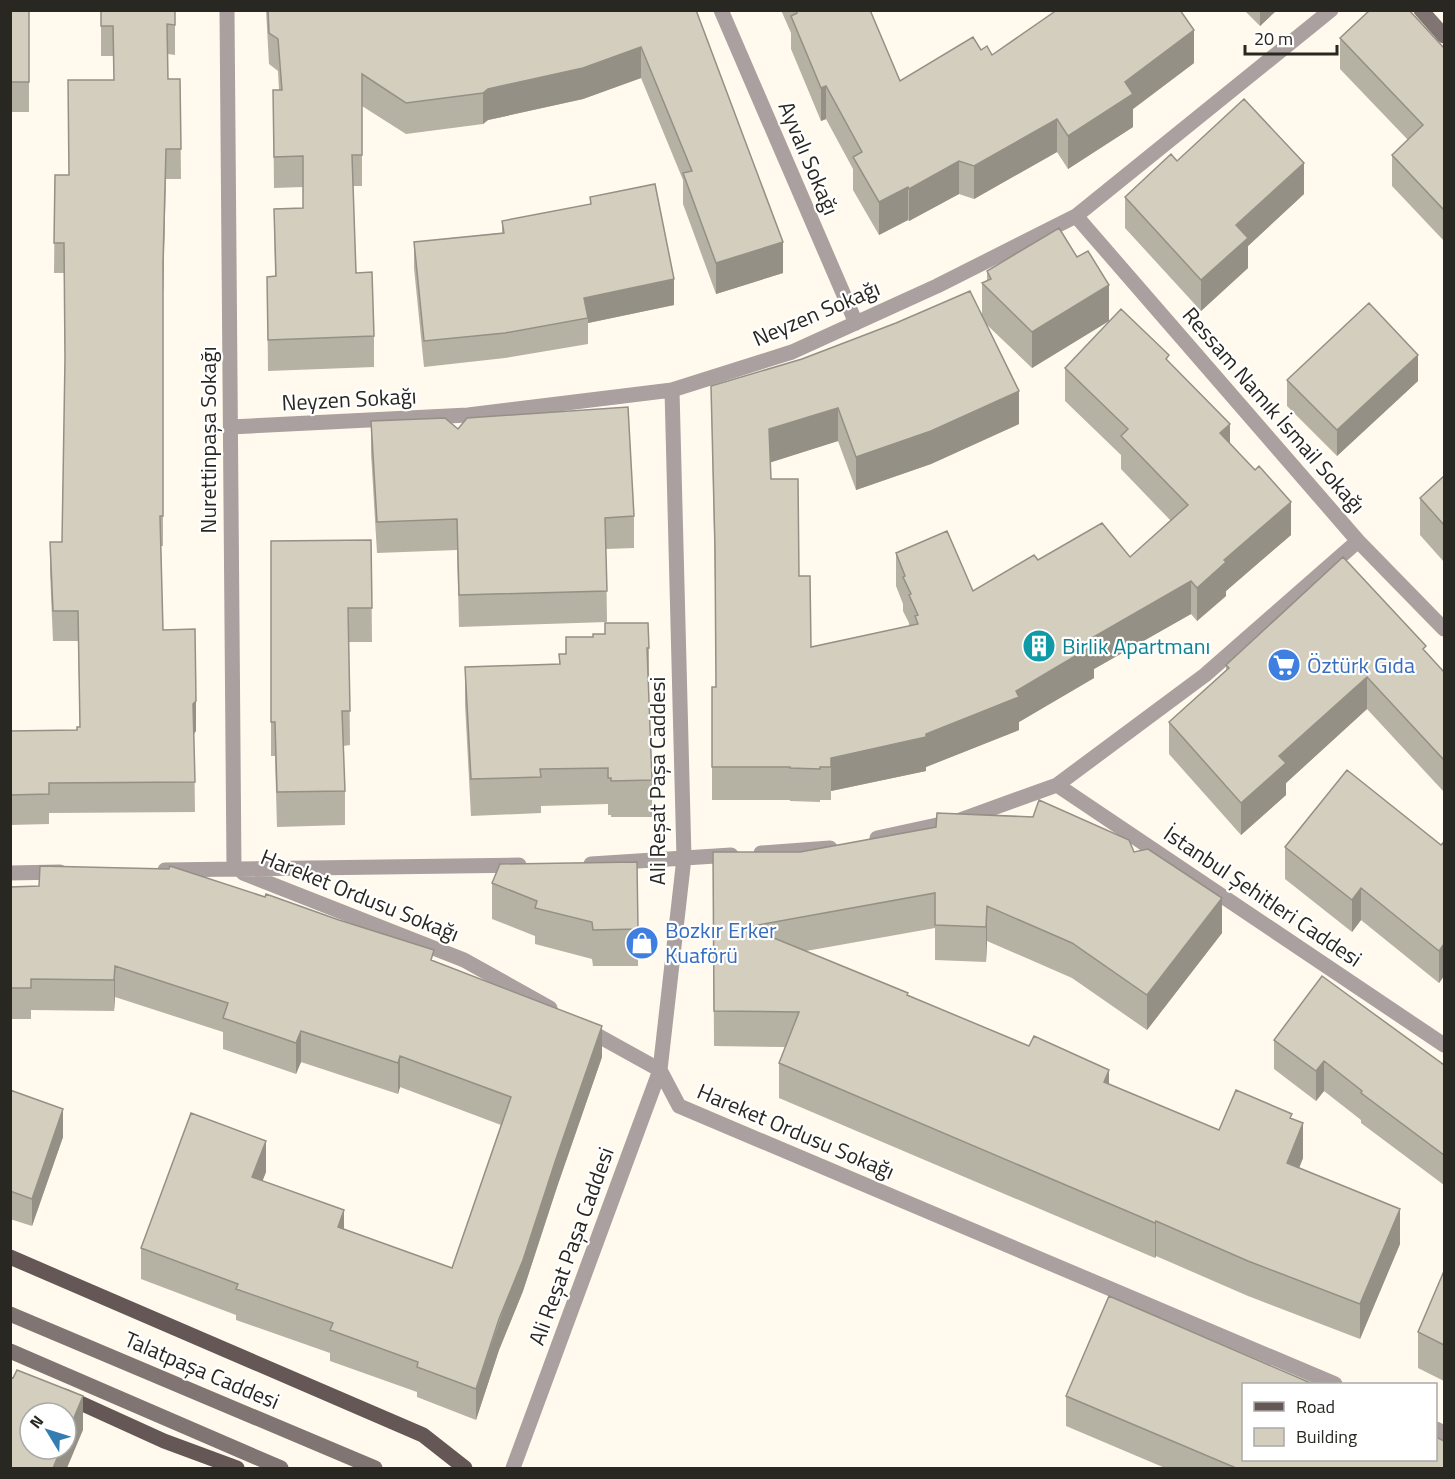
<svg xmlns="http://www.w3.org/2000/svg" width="1455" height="1479" viewBox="0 0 1455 1479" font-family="'Titillium Web',sans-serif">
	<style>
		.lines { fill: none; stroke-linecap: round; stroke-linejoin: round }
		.street { stroke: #a9a09f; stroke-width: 15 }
		.secondary { stroke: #817573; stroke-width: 15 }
		.primary { stroke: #655755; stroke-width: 15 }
		.wall { fill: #b5b1a3 }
		.shaded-wall { fill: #949085 }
		.building { fill: #d3cebe; stroke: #949085; stroke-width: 1.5 }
		.labels { text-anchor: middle; stroke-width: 4.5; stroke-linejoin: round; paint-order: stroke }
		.street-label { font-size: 22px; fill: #292721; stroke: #fff }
		.culture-label { font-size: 22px; fill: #0d838f; stroke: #fff; text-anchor: start }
		.shop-label { font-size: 22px; fill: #366cbe; stroke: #fff; text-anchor: start }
	</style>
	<rect width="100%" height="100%" fill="#fffaed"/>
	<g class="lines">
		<!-- street -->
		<path class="street" d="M227,10L234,869
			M721,10L856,323
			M1076,216L1358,541L1444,629
			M231,427L468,415L672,390L792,352L937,286L1076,216L1331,10
			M1057,785L1444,1045
			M877,838L960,820L1057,785L1205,675L1358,541
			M761,853L830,848
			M591,864L731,855
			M165,870L519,865
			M10,873L60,872
			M243,873L464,960L550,1008
			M586,1029L660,1070L679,1106L1335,1384
			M1436,1429L1444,1433
			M513,1468L660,1070L684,858L672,390"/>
		<!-- secondary -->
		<path class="secondary" d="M1421,10L1444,36
			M10,1314L375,1468
			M10,1351L281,1468"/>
		<!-- primary -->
		<path class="primary" d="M10,1257L423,1435L465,1468
			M65,1396L164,1441L237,1468"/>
	</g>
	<!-- wall -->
	<path class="wall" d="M10,10H29V112H10Z
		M101,10H175V55L168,54V79H180L181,179H166L163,295V546H161L163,630L196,731L194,734L195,812L49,813V824L10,825V731L77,730L80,727L78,641H53L50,572V542H62L65,369L64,273H54L55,175H69L114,80L113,56H101Z
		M266,10H696L783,273L716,294L683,204V180L641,78L583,99L488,120L483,124L406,134L362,106V186H353L356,273L374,336V367L268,371L267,277L275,276L274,209L303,208V187L274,188L273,90H279L278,71L269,64Z
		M781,10H870L900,81L981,50L992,55L1194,63L1133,109V127L1068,169L1057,152L974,199L959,194L909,221L908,220L879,235L853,190V169L826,119L821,121L791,49V33Z
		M1244,10H1277L1260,26Z
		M1340,38L1444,48V241L1392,186V155L1408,140L1340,69Z
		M1177,161L1304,194L1248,246V268L1201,311L1125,228V197Z
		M590,197L674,305L588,323V344L505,358L424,367L414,268V242L502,233V221L590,204Z
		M987,271L1109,321L1032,368L985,323L1019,424L931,464L856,490L838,441L770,462L771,479L799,576L811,647L909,626V623L903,611V604L896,586V553L973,591L1038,560L1130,557L1171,521L1121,469V455L1065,401V368L1169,363L1230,444L1291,535L1226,591V596L1197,621L1191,614L1094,669V678L1019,722V730L926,767V771L831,791V800H820V802L790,801V800H712V767L716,687L715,582L711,386L982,316V283L987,281Z
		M1287,380L1418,381L1337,456L1287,406Z
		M371,421L458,429L634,516V548L606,549L607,622L459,627L457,550L377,553L371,453Z
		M1444,476V562L1420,535V498Z
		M371,540L372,642H349L350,745L343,746L345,791V825L277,827L275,756H271V541Z
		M649,648V684H648L652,780V817H611V815H608V804L541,806V813L471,816L465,704V667L559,664L566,654Z
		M1426,652L1444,672V792L1367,709L1286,783V795L1241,835L1169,754V722L1226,670V665Z
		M1444,842V976L1439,983L1361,920L1352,932L1285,879V847L1441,845Z
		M713,852H1134L1222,933L1147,1030L1072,978L987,941L986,962L935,960V928L806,951L1109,1085L1219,1130L1292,1119L1303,1158L1299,1168L1400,1244L1360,1339L1248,1296L1156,1256L1155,1258L779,1098V1063L785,1047L714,1046Z
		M492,883L638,929V966H593L592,959L535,944V936L492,919Z
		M10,887L434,961L602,1057L557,1187L523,1291L499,1350L476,1420L417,1397V1392L330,1361V1353L236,1320V1315L141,1279V1248L266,1172L262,1181L344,1229L452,1268L501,1125L400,1087L398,1094L301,1062L296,1074L223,1049V1032L115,997L114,1011L31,1010V1019H10Z
		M1274,1040L1444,1065V1185L1361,1123V1120L1324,1091L1316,1101L1274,1069Z
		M10,1090L63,1137L32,1226L10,1219Z
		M1444,1271V1381L1418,1368V1332Z
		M1066,1396L1444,1468H1165L1066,1426Z"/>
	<!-- shaded-wall -->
	<path class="shaded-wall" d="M1260,10H1277L1260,26Z
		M1194,30V63L1133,109V127L1068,169V136L1125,82Z
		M641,47V78L583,99L488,120L483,124V93L488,89Z
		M826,86V119L821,121V88Z
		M1057,119V152L974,199V166Z
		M166,149L163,295V546V264Z
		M959,161V194L909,221V189Z
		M1304,163V194L1248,246V268L1201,311V280L1236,225Z
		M908,187V220L879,235V202Z
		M783,242V273L716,294V263Z
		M674,279V305L588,323V318L584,298Z
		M1109,285V321L1032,368V332Z
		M1418,355V381L1337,456V430Z
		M1019,391V424L931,464L856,490V457Z
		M838,408V441L769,463V429Z
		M1230,424V457L1220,433Z
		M1291,502V535L1226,591V596L1197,621V588L1224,560Z
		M1191,581V614L1094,669V678L1019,722V730L926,767V771L831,791V758L926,734L1016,691L1090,639Z
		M1367,677V709L1286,783V795L1241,835V803L1279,756Z
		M196,701V731L193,734V704Z
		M1361,888V920L1352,932V900Z
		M1222,898V933L1147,1030V995Z
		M987,906V941L986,962V927Z
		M1444,944V976L1439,983V951Z
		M115,966V997L114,1011V980Z
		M602,1026V1057L557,1187L523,1291L499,1350L476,1420V1389Z
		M301,1031V1062L296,1074V1043Z
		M400,1056V1087L398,1094V1063Z
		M1324,1061V1091L1316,1101V1071Z
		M1109,1070V1105L1104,1082Z
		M63,1109V1137L32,1226V1199Z
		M1303,1123V1158L1287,1198V1163Z
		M266,1141V1172L252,1208V1177Z
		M1400,1209V1244L1360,1339V1304Z
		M344,1210V1241L338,1227Z
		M1156,1221V1256L1155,1258V1223Z
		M83,1396V1430L67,1468H53L61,1449H66V1437Z"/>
	<!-- building -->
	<path class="building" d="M10,10H29V82H10Z
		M101,10H175V25L167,24L168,79H180L181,149H166L163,264V516H160L163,630L195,629L196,701L193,704L195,782L49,783V794L10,795V731L77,730V727H80L78,611H53L50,542H62L65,358L64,243H54L55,175H69L68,80H114L113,26H101Z
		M268,10H696L783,242L716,263L683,173L692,171L641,47L583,68L488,89L483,93L406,103L362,74V155H352L356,273L372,272L374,336L268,340L267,277L276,276L274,209L303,208V156L274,157L273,90H282L278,39L269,33Z
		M796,10H870L900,81L973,37L981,50L987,46L992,55L1057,10H1180L1194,30L1125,82L1133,94L1068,136L1057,119L974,166L959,161L909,189L908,187L879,202L853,157L862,152L826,86L821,88L791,16L797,13Z
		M1370,10H1409L1444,48V210L1392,155L1423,125L1340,38Z
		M1244,99L1304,163L1236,225L1248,238L1201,280L1125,197L1171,154L1177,161Z
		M655,184L674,279L584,298L588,318L505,333L424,341L414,242L504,233L502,221L591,204L590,197Z
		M1059,228L1077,257L1088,251L1109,285L1032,332L982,283L991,279L987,271Z
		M970,291L1019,391L931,431L856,457L838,408L769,429L771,479H798L799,576H810L811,647L918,624L915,616L918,615L909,595L911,594L903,577L905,576L896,553L947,531L973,591L1034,555L1038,560L1102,523L1130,557L1188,505L1121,436L1128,429L1065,368L1121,309L1169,355L1166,359L1230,424L1220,433L1255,470L1259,466L1291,502L1224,560L1226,562L1197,588L1191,581L1090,639L1094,645L1016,691L1019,697L926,734V737L831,758V767H820V769L790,768V767H712V687H716L715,549L711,386L802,359L896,323Z
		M1369,303L1418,355L1337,430L1287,380Z
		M628,407L634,516L605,518L607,591L459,595L457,519L377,522L371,421L445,418L458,429L467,418Z
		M1444,476V525L1420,498Z
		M371,540L372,608H348L350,711H342L345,791L277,792L275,722H271V541Z
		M1343,557L1426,646L1423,649L1444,672V760L1367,677L1279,756L1286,763L1241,803L1169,722L1229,668L1226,665Z
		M605,623H648L649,648H647L652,780L611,781V778H608V768L540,769L541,777L471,779L465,667L560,664L559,654H566V637H593V634H605Z
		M1347,770L1441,845L1444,842V944L1439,951L1361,888L1352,900L1285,847Z
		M1039,800L1129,840L1134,852L1148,849L1222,898L1147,995L1072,943L987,906L986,927L935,925V893L747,927L908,993L907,995L1029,1046L1034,1036L1109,1070L1104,1082L1219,1130L1236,1090L1292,1114L1290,1118L1303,1123L1287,1163L1400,1209L1360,1304L1248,1261L1156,1221L1155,1223L779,1063L799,1012L714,1011L713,852H800L936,827L937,813L1033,817Z
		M637,862L638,929L593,930L592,922L535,908L537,901L492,883L500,864Z
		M40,866L169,869L170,866L265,897L266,894L339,920L434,950L431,960L602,1026L557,1156L523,1260L499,1319L476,1389L417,1367L418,1362L330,1330L333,1323L236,1289L238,1284L141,1248L191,1113L266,1141L252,1177L344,1210L338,1227L452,1268L511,1097L400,1056L398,1063L301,1031L296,1043L223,1018L228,1003L115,966L114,980L31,979V988H10V887L39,886Z
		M1322,976L1444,1065V1155L1361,1093L1362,1091L1324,1061L1316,1071L1274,1040Z
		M10,1090L63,1109L32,1199L10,1191Z
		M1444,1271V1345L1418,1332Z
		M1109,1296L1313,1384H1244V1460H1436V1437L1444,1441V1468H1236L1066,1396Z
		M17,1370L83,1396L66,1437V1413H30V1449H61L53,1468H10V1377L13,1378Z"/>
	<!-- icons -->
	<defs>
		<g id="building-disc" transform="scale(1.725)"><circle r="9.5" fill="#0f9aa8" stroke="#fff"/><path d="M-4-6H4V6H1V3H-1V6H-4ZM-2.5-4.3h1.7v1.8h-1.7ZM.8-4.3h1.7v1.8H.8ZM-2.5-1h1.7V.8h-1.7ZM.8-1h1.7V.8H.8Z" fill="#fff"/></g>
		<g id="supermarket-disc" transform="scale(1.725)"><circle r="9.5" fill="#3f7fe0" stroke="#fff"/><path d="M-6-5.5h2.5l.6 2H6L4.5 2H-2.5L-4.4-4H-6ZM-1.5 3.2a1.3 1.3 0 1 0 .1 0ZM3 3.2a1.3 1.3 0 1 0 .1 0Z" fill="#fff"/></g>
		<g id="shop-disc" transform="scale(1.725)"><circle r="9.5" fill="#3f7fe0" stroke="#fff"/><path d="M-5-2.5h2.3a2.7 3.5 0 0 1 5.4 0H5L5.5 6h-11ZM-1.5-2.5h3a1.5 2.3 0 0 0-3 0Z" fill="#fff"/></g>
	</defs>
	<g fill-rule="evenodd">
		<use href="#building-disc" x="1039" y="646"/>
		<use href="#supermarket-disc" x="1284" y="665"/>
		<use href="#shop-disc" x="642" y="943"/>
	</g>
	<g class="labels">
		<!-- street labels -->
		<g class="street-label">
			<text transform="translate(809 158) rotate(67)" y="8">Ayvalı Sokağı</text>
			<text transform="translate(816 313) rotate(-23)" y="8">Neyzen Sokağı</text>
			<text transform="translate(349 399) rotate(-3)" y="8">Neyzen Sokağı</text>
			<text transform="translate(1274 410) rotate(49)" y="8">Ressam Namık İsmail Sokağı</text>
			<text transform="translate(208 440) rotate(-90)" y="8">Nurettinpaşa Sokağı</text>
			<text transform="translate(657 781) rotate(-90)" y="8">Ali Reşat Paşa Caddesi</text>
			<text transform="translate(360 895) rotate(22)" y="8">Hareket Ordusu Sokağı</text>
			<text transform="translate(1263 896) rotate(34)" y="8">İstanbul Şehitleri Caddesi</text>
			<text transform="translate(796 1131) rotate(23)" y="8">Hareket Ordusu Sokağı</text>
			<text transform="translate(571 1246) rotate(-70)" y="8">Ali Reşat Paşa Caddesi</text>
			<text transform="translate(202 1370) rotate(23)" y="8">Talatpaşa Caddesi</text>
		</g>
		<!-- culture labels -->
		<g class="culture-label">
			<text x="1062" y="654">Birlik Apartmanı</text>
		</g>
		<!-- shop labels -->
		<g class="shop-label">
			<text x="1307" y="673">Öztürk Gıda</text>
			<text x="665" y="938">Bozkır Erker<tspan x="665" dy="25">Kuaförü</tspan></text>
		</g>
	</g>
	<!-- border -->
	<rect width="1455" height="1479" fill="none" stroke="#292721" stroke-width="24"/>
	<!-- legend -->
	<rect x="1242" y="1383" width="195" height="78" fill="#ffffff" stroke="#a9a9a6" stroke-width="1.5"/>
	<rect x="1254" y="1402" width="30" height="9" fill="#655755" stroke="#a9a9a6" stroke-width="1.5"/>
	<text x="1296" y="1413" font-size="18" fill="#292721">Road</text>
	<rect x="1254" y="1428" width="30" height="18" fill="#d3cebe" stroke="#a9a9a6" stroke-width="1.5"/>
	<text x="1296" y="1443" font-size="18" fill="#292721">Building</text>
	<!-- north arrow -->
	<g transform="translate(48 1431) rotate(308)"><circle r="28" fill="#ffffff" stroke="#a9a9a6" stroke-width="1.5"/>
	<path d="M0-4.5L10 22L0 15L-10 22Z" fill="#337db1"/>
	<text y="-9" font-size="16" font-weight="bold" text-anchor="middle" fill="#292721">N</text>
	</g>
	<!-- scale -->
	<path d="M1245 45v9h92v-9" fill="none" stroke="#292721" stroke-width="3"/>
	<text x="1254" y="45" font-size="18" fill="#292721" stroke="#ffffff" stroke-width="4.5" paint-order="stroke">20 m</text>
</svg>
